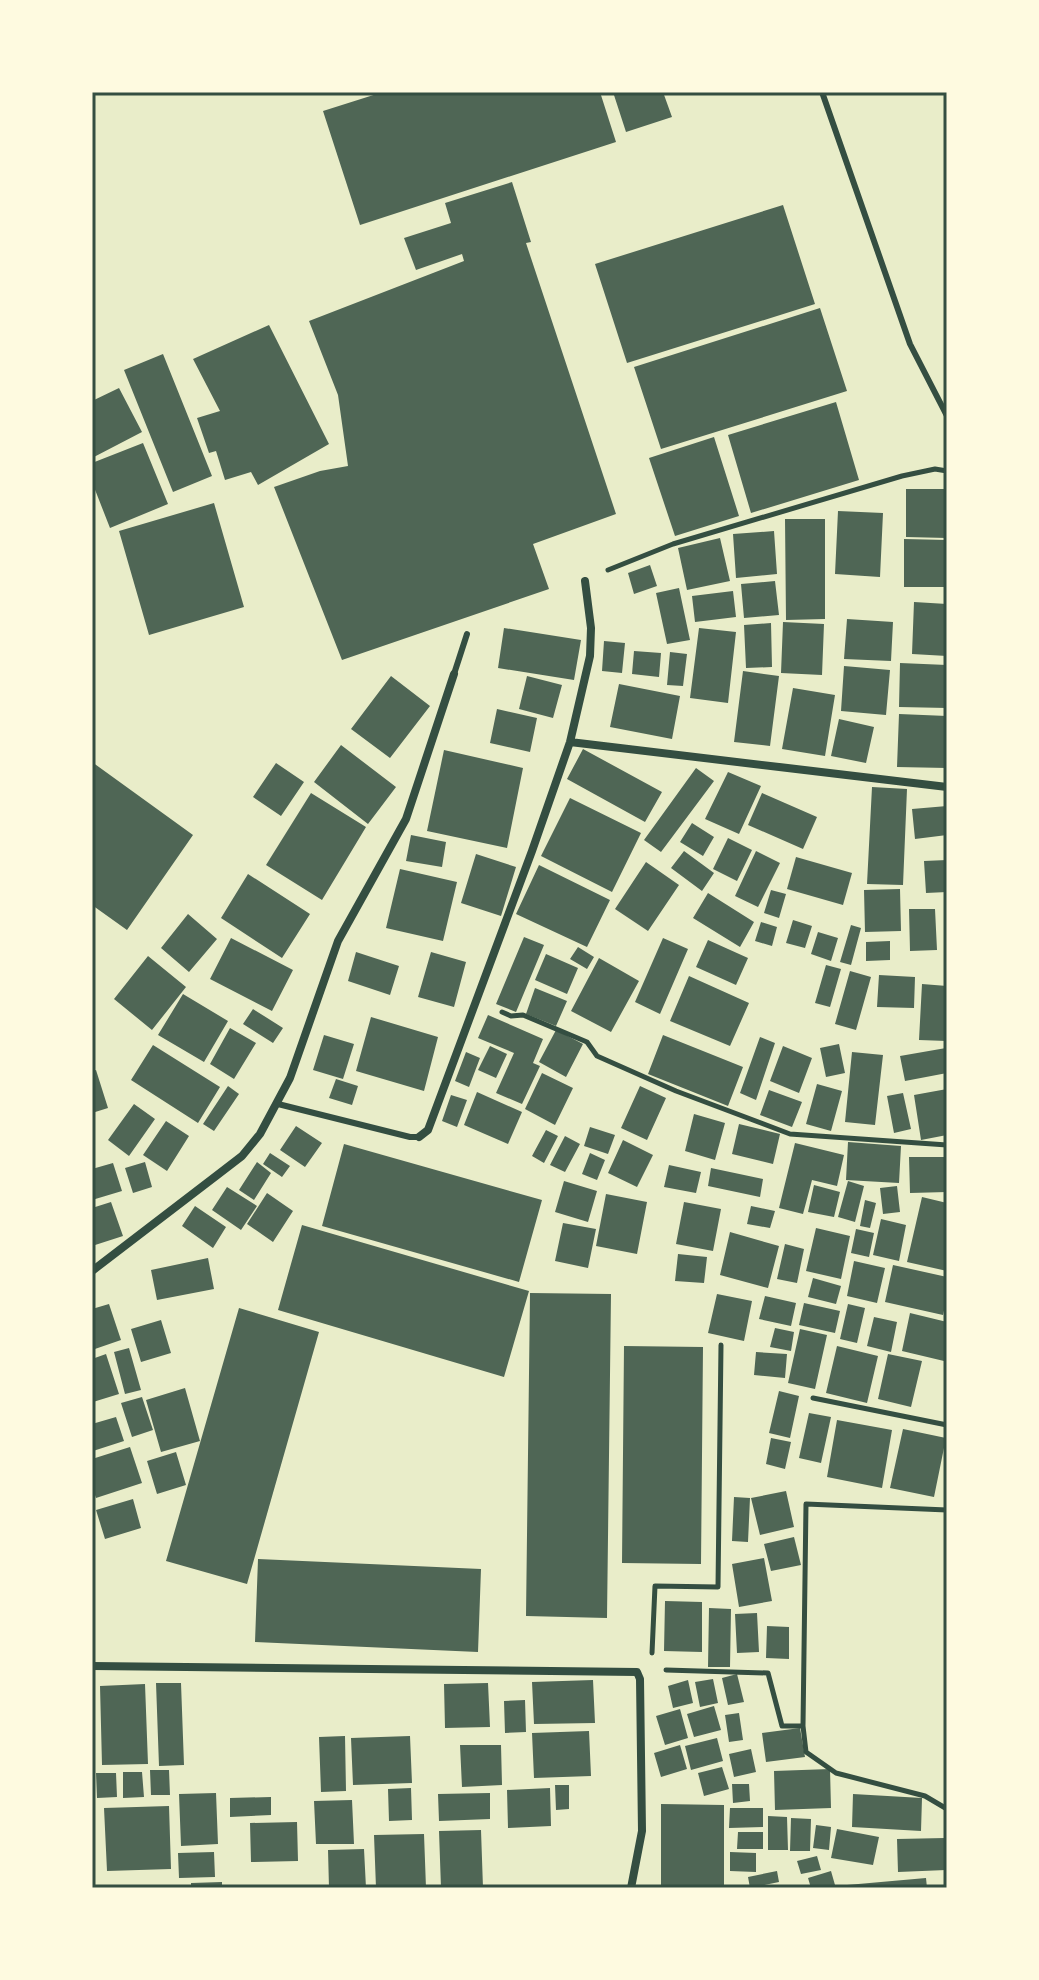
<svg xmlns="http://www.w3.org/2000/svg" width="1039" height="1980" viewBox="0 0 1039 1980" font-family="'IBM Plex Serif',serif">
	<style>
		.building { fill: #4f6655 }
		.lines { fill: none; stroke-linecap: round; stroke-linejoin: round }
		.path { stroke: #344e41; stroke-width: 5 }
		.service { stroke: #344e41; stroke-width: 6 }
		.minor { stroke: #344e41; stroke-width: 8 }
		.neatline { fill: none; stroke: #344e41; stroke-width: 3 }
	</style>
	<rect width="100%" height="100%" fill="#e9edc9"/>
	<!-- building -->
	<path class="building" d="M383,92H600L616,142L360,225L323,111Z
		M613,92H663L672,117L626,132Z
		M512,182L531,242L526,243L616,514L533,544L549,589L342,660L274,487L320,471L348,466L338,395L309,321L464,261L462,254L416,270L404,238L451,223L445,203Z
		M783,205L815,304L627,363L595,264Z
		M820,308L847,391L661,449L634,367Z
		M269,325L329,444L258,485L251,472L225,480L216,451L209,453L197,418L220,411L193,359Z
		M163,354L212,476L173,492L124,370Z
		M119,388L142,432L92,458V401Z
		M836,402L859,480L751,513L728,435Z
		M714,437L739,516L675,536L649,458Z
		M143,443L168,504L110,528L92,482V463Z
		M906,489H947V538L906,537Z
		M214,503L244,607L149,635L119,531Z
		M838,511L883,513L880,577L835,574Z
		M785,519H825V619L786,620Z
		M774,531L777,574L736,578L733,534Z
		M720,538L730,581L687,590L678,548Z
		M904,539L947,540V587H904Z
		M650,565L657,586L634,594L628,573Z
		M775,581L779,615L744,618L741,584Z
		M679,588L690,640L667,644L656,593Z
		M733,591L736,617L695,622L692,596Z
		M914,602L947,604V656L912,654Z
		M847,619L893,622L891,661L844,659Z
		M783,622L824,624L822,675L781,673Z
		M771,623L772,667L746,668L744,625Z
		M504,628L581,640L574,680L498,668Z
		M699,628L736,632L728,703L690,698Z
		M604,641L625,643L622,673L602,671Z
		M634,651L661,653L659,677L632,674Z
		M670,652L687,654L683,686L667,685Z
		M900,663L947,665V708L899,707Z
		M844,666L890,670L886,715L841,711Z
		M743,671L779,676L770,746L734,742Z
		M391,676L430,706L390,758L351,729Z
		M527,676L562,685L553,718L519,709Z
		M619,684L680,696L672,739L610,727Z
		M793,688L835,695L825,756L782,749Z
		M497,709L537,718L530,752L490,743Z
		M899,714L947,716V768L897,767Z
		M839,719L874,727L866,763L831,756Z
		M341,745L396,787L368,824L314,782Z
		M583,749L662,792L645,822L567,779Z
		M444,750L523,768L507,848L427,831Z
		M92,762L193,835L127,930L92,905Z
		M276,763L304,782L281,816L253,797Z
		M696,768L714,781L661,852L644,840Z
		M728,772L761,786L739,834L705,819Z
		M872,787L907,789L903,885L867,884Z
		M311,793L366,827L322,900L266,865Z
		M762,793L817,817L803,849L748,825Z
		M570,798L641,833L612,892L541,856Z
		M947,806V835L915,839L912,809Z
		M692,823L714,837L703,856L680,842Z
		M411,835L446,842L442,867L406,861Z
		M728,838L752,850L737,881L713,869Z
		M684,851L714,873L702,891L671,868Z
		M756,851L780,863L758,907L735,896Z
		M476,854L516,867L501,916L461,903Z
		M796,857L852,873L843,905L787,889Z
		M947,860V892L926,893L924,861Z
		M646,862L679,885L648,931L615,909Z
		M539,865L610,900L587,947L516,914Z
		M400,869L457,882L443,941L386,928Z
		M248,874L310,914L282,958L221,918Z
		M900,889L901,931L865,932L864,890Z
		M771,890L786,894L779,918L764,913Z
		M708,893L754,922L740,947L693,918Z
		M909,909H935L937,950L910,951Z
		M188,914L217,939L189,972L161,948Z
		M793,920L812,926L805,948L786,943Z
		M761,922L777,927L772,946L755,941Z
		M851,925L861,928L851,965L840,962Z
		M818,932L838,938L831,961L811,954Z
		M524,937L544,945L516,1012L496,1004Z
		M231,938L293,970L272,1011L210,979Z
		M663,938L688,949L660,1014L635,1002Z
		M708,940L748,958L736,985L696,967Z
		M890,941V960L866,961V942Z
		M578,947L594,957L587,969L570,959Z
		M356,952L399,966L390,995L348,981Z
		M431,952L466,962L454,1007L418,997Z
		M546,954L578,968L567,994L535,980Z
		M148,956L186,987L152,1030L114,999Z
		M599,958L639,981L611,1032L571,1011Z
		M826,965L841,969L830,1007L815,1003Z
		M850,971L871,977L856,1030L835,1024Z
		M879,975L915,977L914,1008L877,1007Z
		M689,976L749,1003L730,1046L670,1021Z
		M922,984L947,986V1041L919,1040Z
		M535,988L567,1001L556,1026L526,1014Z
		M183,994L228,1021L204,1062L158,1035Z
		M253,1009L283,1028L273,1043L243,1024Z
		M488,1015L543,1039L533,1063L540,1066L522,1104L496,1093L514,1053L478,1038Z
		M371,1017L438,1037L424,1091L356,1071Z
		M230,1028L256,1043L234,1079L210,1064Z
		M556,1030L583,1044L566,1077L539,1062Z
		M324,1035L354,1044L343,1079L313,1070Z
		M663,1035L743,1067L728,1106L648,1074Z
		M760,1037L775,1043L756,1100L740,1093Z
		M839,1044L845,1073L826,1077L820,1048Z
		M153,1045L220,1087L198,1123L131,1080Z
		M490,1046L507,1054L496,1078L478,1070Z
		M783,1046L812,1058L799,1093L770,1081Z
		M946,1048L947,1073L905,1081L900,1056Z
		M466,1052L480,1058L469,1087L455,1081Z
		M852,1052L883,1055L875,1125L845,1122Z
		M96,1070L108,1108L92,1113V1071Z
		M542,1073L573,1088L555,1125L525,1109Z
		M336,1079L358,1086L352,1105L329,1098Z
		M817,1084L842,1091L831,1131L806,1124Z
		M228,1086L239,1094L214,1131L203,1124Z
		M640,1086L666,1098L647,1140L621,1128Z
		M947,1089V1135L921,1140L914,1095Z
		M769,1090L802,1102L792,1127L760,1115Z
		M477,1092L522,1112L508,1144L464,1125Z
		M903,1093L911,1129L894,1133L887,1096Z
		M451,1095L467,1100L457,1127L442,1121Z
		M134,1104L155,1119L129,1156L108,1140Z
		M694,1114L725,1123L715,1160L685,1151Z
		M166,1121L189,1136L167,1171L143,1155Z
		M739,1124L780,1134L773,1164L732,1154Z
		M296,1126L322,1143L305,1167L280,1150Z
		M590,1127L615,1135L608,1154L584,1146Z
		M546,1130L558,1136L544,1163L532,1156Z
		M565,1136L580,1144L565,1172L550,1165Z
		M623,1140L653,1155L637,1187L608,1173Z
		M848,1142L901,1146L899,1183L846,1180Z
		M795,1143L844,1155L837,1186L812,1180L803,1214L779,1208Z
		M344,1144L542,1200L519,1282L322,1226Z
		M270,1153L290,1166L282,1177L263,1164Z
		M590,1153L605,1160L597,1180L582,1174Z
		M909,1157H947V1192L910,1193Z
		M145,1162L152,1187L133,1193L125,1168Z
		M257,1162L271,1173L254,1200L239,1190Z
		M113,1163L122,1191L92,1200V1169Z
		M669,1165L701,1172L696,1193L664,1187Z
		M711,1168L763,1179L760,1197L708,1186Z
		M564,1181L597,1191L588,1222L555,1212Z
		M848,1181L864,1186L855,1222L838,1217Z
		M814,1185L840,1192L834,1217L808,1212Z
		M897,1186L900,1212L883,1214L880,1188Z
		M227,1187L257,1206L241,1230L212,1210Z
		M267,1193L293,1211L273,1242L247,1224Z
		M606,1194L647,1202L637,1254L596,1246Z
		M922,1197L947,1203V1271L907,1262Z
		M865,1200L876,1203L870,1228L860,1226Z
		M111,1202L123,1236L92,1246V1208Z
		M684,1202L721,1209L713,1251L676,1244Z
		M195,1206L226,1227L213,1248L182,1226Z
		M751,1206L775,1211L770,1228L747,1224Z
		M881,1219L906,1225L899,1261L873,1255Z
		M563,1223L596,1229L588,1268L555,1261Z
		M302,1225L529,1291L504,1377L278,1310Z
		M816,1228L850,1236L841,1279L806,1271Z
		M856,1229L874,1233L869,1257L851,1253Z
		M730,1232L779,1246L768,1288L720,1275Z
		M785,1244L804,1249L797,1283L777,1279Z
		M678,1254L707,1257L704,1283L675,1281Z
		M208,1258L214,1289L157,1300L151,1270Z
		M854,1261L885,1268L877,1303L847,1296Z
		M893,1265L947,1277V1297L943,1315L885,1302Z
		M813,1278L841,1286L836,1304L808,1297Z
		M530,1293L611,1294L607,1618L526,1616Z
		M717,1294L752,1301L744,1341L708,1333Z
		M765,1296L796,1303L791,1326L759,1319Z
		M804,1303L840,1311L835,1333L799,1325Z
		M109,1304L121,1340L92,1350V1309Z
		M848,1304L865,1308L857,1343L840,1339Z
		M239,1308L319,1332L247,1584L166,1561Z
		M910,1313L947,1322L944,1361L902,1351Z
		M874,1317L897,1322L891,1352L867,1346Z
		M161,1320L171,1353L141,1362L131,1329Z
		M775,1328L794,1332L791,1351L770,1347Z
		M800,1329L827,1335L815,1389L788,1383Z
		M624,1346L703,1347L701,1564L622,1563Z
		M837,1346L878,1356L867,1403L826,1393Z
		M129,1348L141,1390L125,1394L114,1352Z
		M756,1352L787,1354L785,1378L754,1375Z
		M106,1354L119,1394L93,1402L92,1359Z
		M888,1354L922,1361L911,1407L878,1399Z
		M185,1388L200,1441L161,1452L146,1400Z
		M779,1391L799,1396L790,1438L769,1433Z
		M142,1397L153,1430L132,1437L121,1403Z
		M809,1413L831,1417L821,1463L799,1458Z
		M116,1417L124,1441L93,1451L92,1424Z
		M837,1420L892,1430L882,1488L827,1477Z
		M903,1429L946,1438L934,1497L890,1488Z
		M771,1438L791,1442L785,1469L766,1464Z
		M130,1447L142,1483L96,1498L92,1486V1459Z
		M176,1452L186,1485L157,1494L147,1461Z
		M786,1491L794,1527L760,1535L751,1498Z
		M734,1497L750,1498L748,1542L732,1541Z
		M133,1499L141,1528L105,1539L96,1510Z
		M794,1537L801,1565L771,1571L764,1544Z
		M764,1558L772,1601L739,1607L732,1564Z
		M258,1559L481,1569L478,1652L255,1642Z
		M665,1601L702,1602V1652L664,1651Z
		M709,1608L731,1609L730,1667H708Z
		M757,1613L759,1652L737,1653L735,1614Z
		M767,1626L789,1627V1659L766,1658Z
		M737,1674L744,1702L728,1705L722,1678Z
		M713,1679L718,1703L700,1707L695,1682Z
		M593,1680L595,1723L534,1724L532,1682Z
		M688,1680L693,1703L673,1708L668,1686Z
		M156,1683H181L184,1765L159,1766Z
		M488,1683L490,1727L445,1728L444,1684Z
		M145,1684L148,1764L102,1765L100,1686Z
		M525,1700L526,1732L505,1733L504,1701Z
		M714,1706L721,1730L694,1737L687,1714Z
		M680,1709L688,1738L665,1745L656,1716Z
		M739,1713L743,1740L729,1742L725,1715Z
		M800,1728L805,1757L766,1762L762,1733Z
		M589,1731L591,1776L534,1778L532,1733Z
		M345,1736L346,1791L321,1792L319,1737Z
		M410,1736L412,1783L353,1785L351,1738Z
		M717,1738L723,1761L691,1770L685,1746Z
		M460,1745H501L502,1785L462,1787Z
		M680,1745L687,1769L661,1777L654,1753Z
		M751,1749L756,1772L734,1777L729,1754Z
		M722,1767L729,1789L704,1796L698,1773Z
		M830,1769L831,1808L775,1810L774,1771Z
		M150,1770H169L170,1795H151Z
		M123,1772H142L144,1797L123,1798Z
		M96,1773H116L117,1797L97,1798Z
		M732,1784H749L750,1801L733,1803Z
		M555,1785H569V1809L556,1810Z
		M411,1788L412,1820L389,1821L388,1789Z
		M550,1788L551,1826L508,1828L507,1790Z
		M216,1793L218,1844L181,1846L179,1794Z
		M490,1793V1819L439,1821L438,1794Z
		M853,1794L922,1798L921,1831L852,1827Z
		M271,1797V1815L230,1817V1798Z
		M352,1800L354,1844H316L314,1801Z
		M661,1804L724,1805V1887L661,1886Z
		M169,1806L171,1869L107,1871L104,1808Z
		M730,1808H763V1827L729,1828Z
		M768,1816L787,1817L788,1850H768Z
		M791,1818L811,1819L810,1851H790Z
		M297,1822L298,1861L251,1862L250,1823Z
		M816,1825L831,1827L829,1850L813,1848Z
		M837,1829L879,1837L873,1865L831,1858Z
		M481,1830L483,1888H441L439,1831Z
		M738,1832H763V1849H737Z
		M424,1834L426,1888H376L374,1835Z
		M945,1838L946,1870L898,1872L897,1839Z
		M364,1849L366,1888H329L328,1850Z
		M214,1852L215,1877L179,1878L178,1853Z
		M730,1852L756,1853V1872L730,1871Z
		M817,1856L821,1870L801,1874L797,1861Z
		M777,1871L779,1882L750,1888L748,1877Z
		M831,1871L835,1885L811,1888L808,1878Z
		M926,1878L927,1888H847V1885Z
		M222,1882V1888H191V1883Z"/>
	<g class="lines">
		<!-- path -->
		<path class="path" d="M608,570L673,544L902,476L935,469L947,471
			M502,1012L511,1016L523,1015L587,1042L597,1056L676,1091L790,1134L947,1145
			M813,1398L947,1425
			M947,1510L806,1504L803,1726L806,1752L836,1773L925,1796L947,1809
			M652,1653L655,1586L718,1587L721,1345
			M666,1670L768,1673L782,1726H803"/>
		<!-- service -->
		<path class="service" d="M822,92L910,344L947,416
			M454,674L467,634
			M278,1104L410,1137H419"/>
		<!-- minor -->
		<path class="minor" d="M570,742L947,787
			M419,1137L428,1130L532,851L570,742L590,656L591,628L585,581
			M92,1271L216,1176L242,1156L260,1134L290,1078L338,941L406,819L454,674
			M92,1666L637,1672L640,1679L642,1831L631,1888"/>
	</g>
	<!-- border -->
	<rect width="1039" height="1980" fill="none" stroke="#fefae0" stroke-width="188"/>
	<rect x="94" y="94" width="851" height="1792" class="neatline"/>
</svg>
